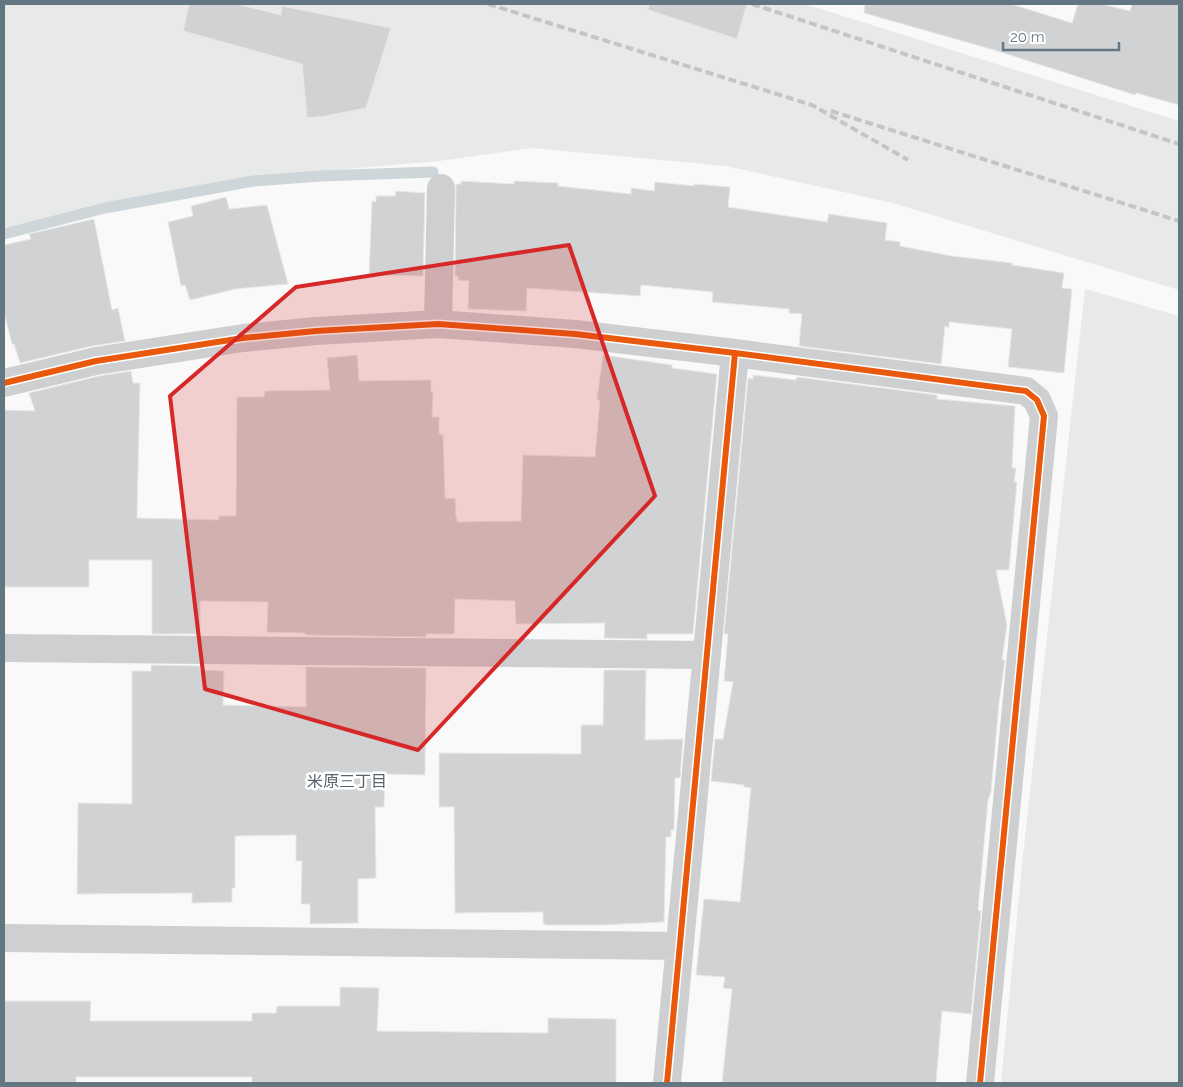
<svg xmlns="http://www.w3.org/2000/svg" width="1183" height="1087" viewBox="0 0 1183 1087" font-family="Raleway,'Noto Sans JP',sans-serif">
	<style>
		.built { fill: #e8e9e9 }
		.lines { fill: none; stroke-linecap: round; stroke-linejoin: round }
		.stream { stroke: #ced6d9; stroke-width: 11 }
		.building { fill: #d0d2d3; stroke: #e8e8e8 }
		.minor { stroke: #cecfd0; stroke-width: 28 }
		.rail { stroke: #c3c5c6; stroke-width: 4; stroke-dasharray: 8 4; stroke-linecap: butt }
		.cycleway-casing { stroke: #fff; stroke-width: 9 }
		.cycleway { stroke: #e8590c; stroke-width: 6 }
		.marked { fill: #d62828; fill-opacity: 0.2; stroke: #d62828; stroke-width: 4; stroke-linejoin: round }
		.labels { text-anchor: middle; stroke-width: 5; stroke-linejoin: round; paint-order: stroke }
		.neighbourhood-label { font-size: 16px; fill: #57646e; stroke: #fff }
	</style>
	<rect width="100%" height="100%" fill="#f9f9f9"/>
	<!-- built -->
	<path class="built" d="M4,4H805L1179,121V290L893,203L726,166L531,148L439,161L257,177L99,206L4,231Z
		M1085,289L1179,316V1083H1001L1022,865Z"/>
	<g class="lines">
		<!-- stream -->
		<path class="stream" d="M4,234L105,208L253,181L320,176L433,172"/>
	</g>
	<!-- building -->
	<path class="building" d="M189,4H237L281,15L282,6L391,28L366,108L326,116L307,118L302,64L183,31Z
		M649,4H747L737,39L648,10Z
		M865,4H1011L1072,23L1078,4H1101L1130,11L1132,4H1179V105L1136,93L1135,95L994,50L864,13Z
		M461,181L514,184V181L558,183V186L631,194V188L654,191L655,182L694,186V184L730,187L728,207L827,222L829,214L887,223L885,240L900,242V246L952,256L1012,263V265L1064,273L1062,288L1072,289L1064,373L1008,367L1012,329L949,322V328L945,326L941,364L799,346L802,314L789,313V309L712,302L713,292L641,285L640,296L527,288L526,311L468,309L469,281L458,280V276H455L456,184H461Z
		M396,191L425,193L423,276L369,275L372,201L376,202V196H395Z
		M226,197L229,209L267,205L288,284L235,289L190,300L185,285L181,286L168,222L193,216L191,206Z
		M94,219L112,310L118,308L125,341L92,346L20,363L14,344H12L4,313V245L31,239L29,234Z
		M357,355L359,381L431,380V392H433L432,417H439V434L443,435L445,499L455,498L456,518H457V522L521,521L523,455L595,457L600,400H597L603,355L672,365V368L717,374L693,634H647V639L604,638L605,623L516,624L515,601L455,599L454,634H426V637L306,635L305,633L267,632L268,602L200,601V634H152V560H89V587H4V410L35,411L29,393L99,376L131,371L133,383H140L137,518L219,520V516H236L237,397H264L265,391L330,390L327,358Z
		M753,375L796,380L797,377L937,395V399L1015,406L1012,468H1016L1014,482H1017L1009,570H996L1007,625L1002,660H1005L999,703L991,792L988,800L978,910L981,911L971,1014L942,1011L936,1083H722L732,989L723,988L725,977L696,975L704,899L740,902L751,788L744,787V785L711,781L715,739H723L733,682L724,681L728,634H724L748,378L753,379Z
		M151,665L200,666V670L224,671L223,705L306,707V667L426,668L425,775L385,774L384,807H375L376,878L358,879V923L310,924V904H301L302,861H296V835L235,836V888H232V902L192,903V893L77,894L78,803L132,804V671H151Z
		M604,670H646L645,740L683,739L680,778H675L674,830H671V837H666L664,922L602,925H545L544,923H543V912L455,913L454,807H439V753L581,754V725H603Z
		M340,987L379,988L377,1031L548,1033V1018L616,1019V1083H252V1077H76V1083H4V1001H91L90,1021H252V1013H276L277,1006H340Z"/>
	<g class="lines">
		<!-- minor -->
		<path class="minor" d="M438,324L441,188
			M4,383L96,361L243,338L316,331L438,324L575,334L735,353L1026,391L1037,400L1044,416L980,1083
			M4,648L707,655
			M4,938L679,946
			M667,1083L735,353"/>
		<!-- rail -->
		<path class="rail" d="M488,4L812,105L908,160
			M752,4L1179,144
			M831,111L1179,221"/>
		<!-- cycleway casing -->
		<g class="cycleway-casing">
			<path id="cycleway" d="M4,383L96,361L243,338L316,331L438,324L575,334L735,353L1026,391L1037,400L1044,416L980,1083
				M667,1083L735,353"/>
		</g>
		<!-- cycleway -->
		<use href="#cycleway" class="cycleway"/>
	</g>
	<!-- marked area -->
	<path class="marked" d="M569,245L655,496L418,750L205,689L170,396L296,287Z"/>
	<g class="labels">
		<!-- neighbourhood labels -->
		<g class="neighbourhood-label">
			<text x="347" y="787">米原三丁目</text>
		</g>
	</g>
	<!-- border -->
	<rect width="1183" height="1087" fill="none" stroke="#657683" stroke-width="10"/>
	<!-- scale -->
	<path d="M1003 42v8h116v-8" fill="none" stroke="#657683" stroke-width="2.5"/>
	<text x="1010" y="42" font-size="15" fill="#657683" stroke="#ffffff" stroke-width="4" paint-order="stroke">20 m</text>
</svg>
